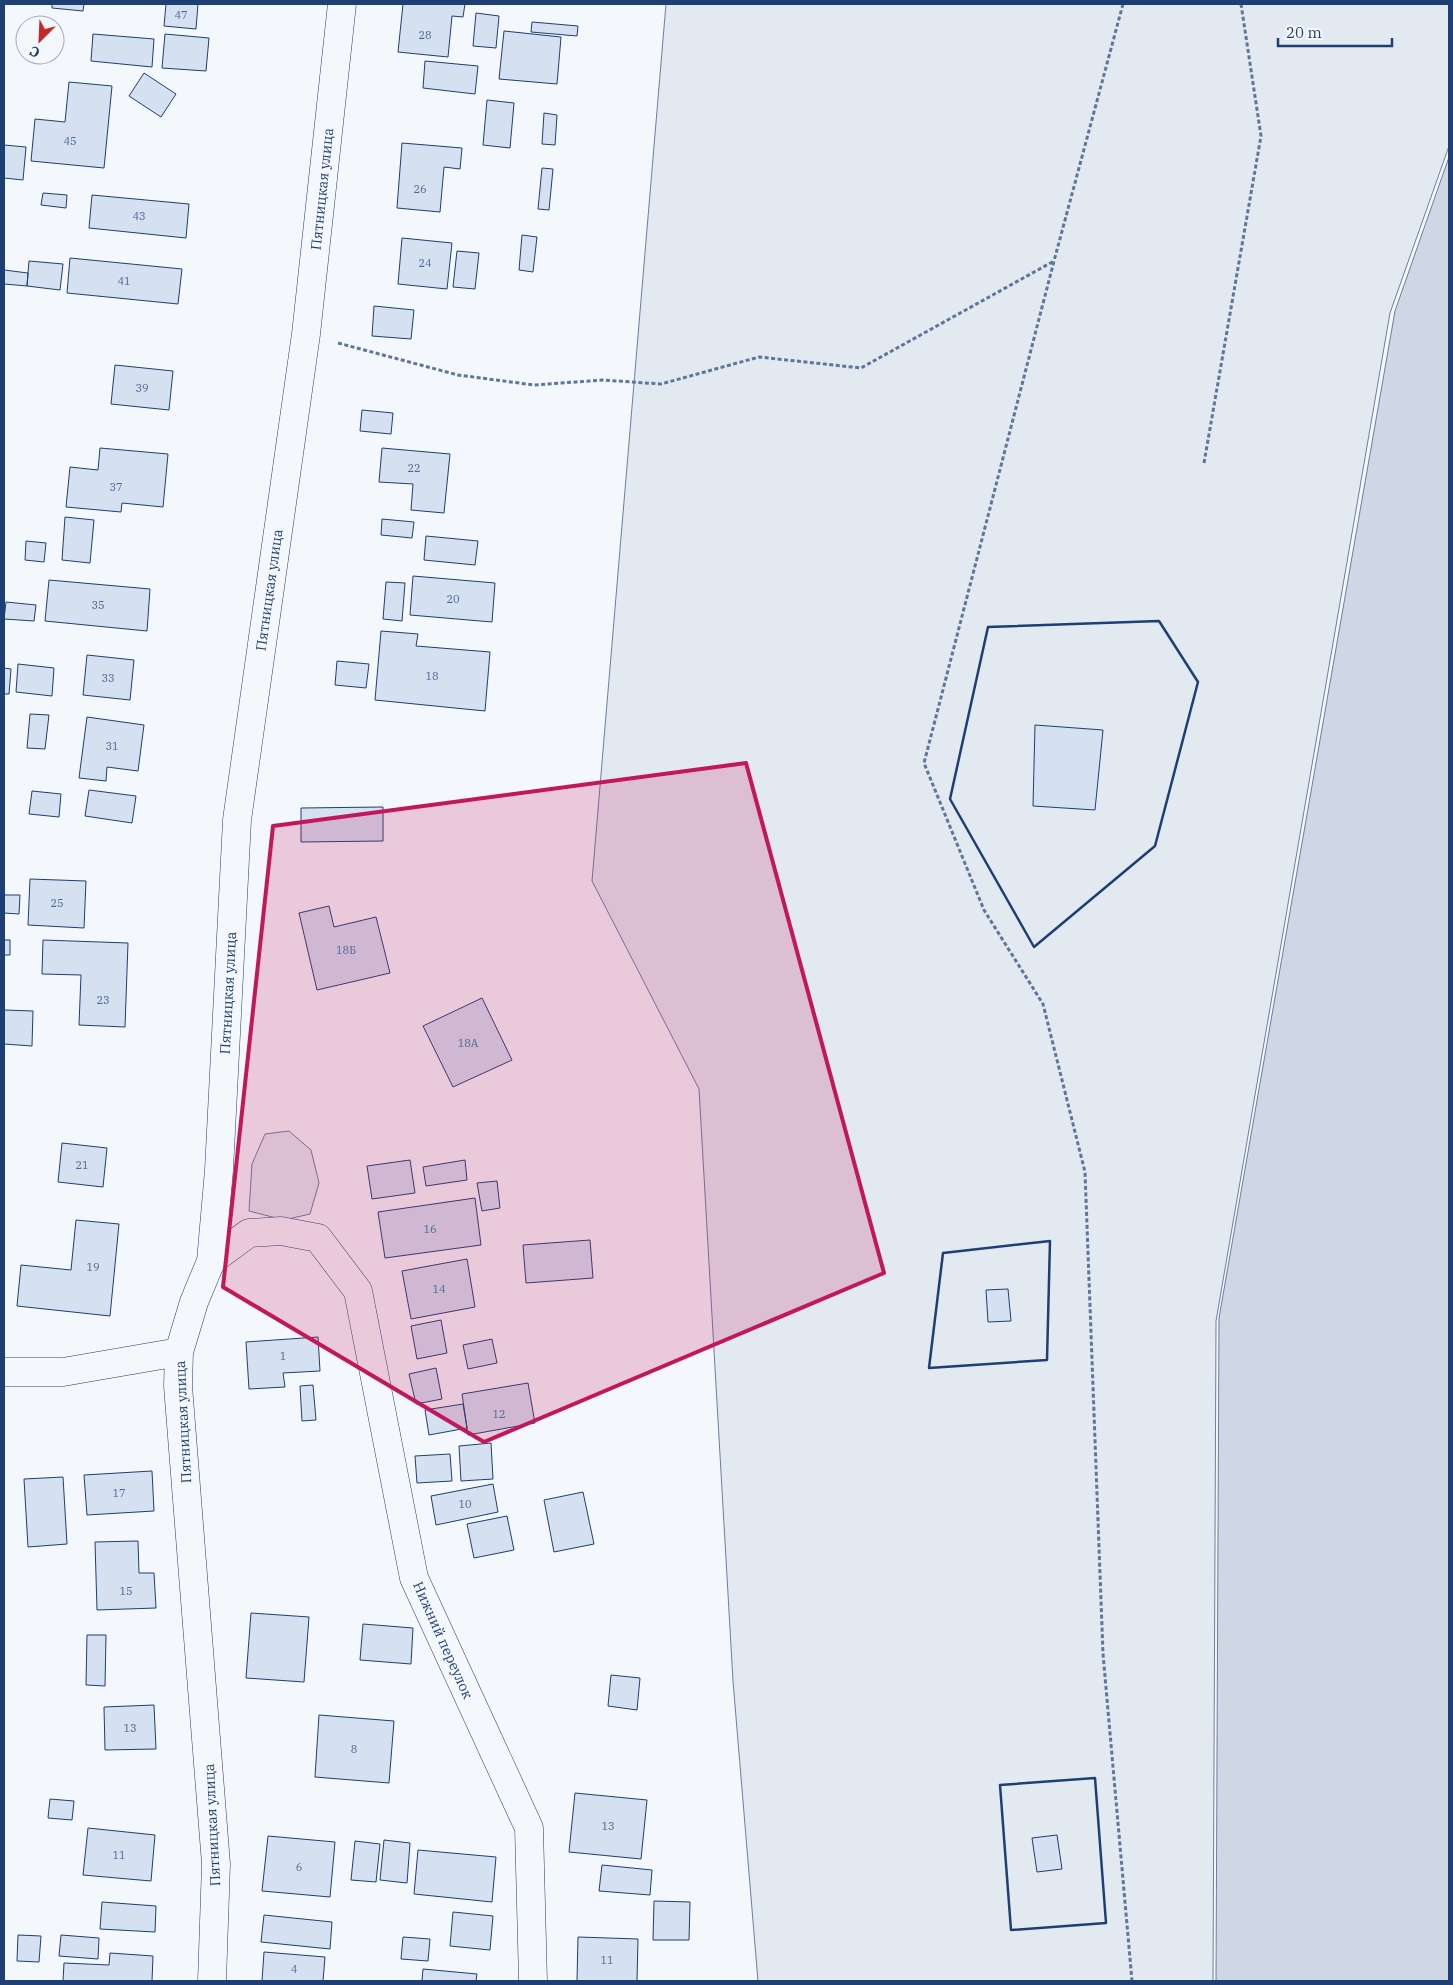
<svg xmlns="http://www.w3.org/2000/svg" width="1453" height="1985" viewBox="0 0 1453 1985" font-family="'IBM Plex Serif',serif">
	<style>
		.green { fill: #e3e9f0; stroke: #687fa3 }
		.water { fill: #cfd7e4; stroke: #687fa3 }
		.building { fill: #d5e0f0; stroke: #1d3f73 }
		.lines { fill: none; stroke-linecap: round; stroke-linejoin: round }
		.street-casing { stroke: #1d3f73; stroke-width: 29 }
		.path { stroke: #5e769c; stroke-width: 3; stroke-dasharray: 4 2.5; stroke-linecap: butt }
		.street { stroke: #f4f7fb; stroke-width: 28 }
		.wall { stroke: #1d3f73; stroke-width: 2.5 }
		.marked { fill: #c2185b; fill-opacity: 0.2; stroke: #c2185b; stroke-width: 4; stroke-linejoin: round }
		.labels { text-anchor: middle; stroke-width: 4; stroke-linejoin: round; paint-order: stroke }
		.number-label { font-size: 11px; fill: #4b6792 }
		.street-label { font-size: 14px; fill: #1d3f73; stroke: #f4f7fb }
	</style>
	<rect width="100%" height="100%" fill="#f4f7fb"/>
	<!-- green -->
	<path class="green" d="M666,4H1449V146L1390,313L1216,1321L1213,1981H758L733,1681L699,1089L592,881Z
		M289,1131L311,1150L319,1183L310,1214L284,1220L249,1211L252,1164L265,1134Z"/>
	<!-- water -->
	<path class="water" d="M1449,157V1981H1216L1219,1318L1395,311Z"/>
	<!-- building -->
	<path class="building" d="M52,4H84L83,11L52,8Z
		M166,4H198L196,29L164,26Z
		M403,4H465L463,17L452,16L448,57L398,52Z
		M476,13L499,16L496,48L473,46Z
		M532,22L578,26L577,36L531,32Z
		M504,31L561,37L557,84L499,79Z
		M93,34L154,39L152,67L91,61Z
		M165,34L209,38L206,71L162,68Z
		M425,61L478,66L475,94L423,88Z
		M144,73L176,94L161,117L129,96Z
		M69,82L112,86L104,168L31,161L35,119L65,122Z
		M487,100L514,103L510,148L483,145Z
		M544,113L557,115L555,145L542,144Z
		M402,143L462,148L460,169L444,167L440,212L397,208Z
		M4,145L26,147L23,180L4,178Z
		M542,168L553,169L549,210L538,209Z
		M43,193L67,195L66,208L41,205Z
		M92,195L189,204L186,238L89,228Z
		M522,235L537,237L533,272L519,270Z
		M402,238L452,243L447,289L398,284Z
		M457,251L479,253L475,289L453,287Z
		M70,258L182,269L178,304L67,293Z
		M29,261L63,264L60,290L27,286Z
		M4,270L28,273L27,286L4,284Z
		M374,306L414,310L411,339L372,336Z
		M115,365L173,371L169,410L111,404Z
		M362,410L393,413L391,434L360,431Z
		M100,448L168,454L163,507L122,503L121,512L66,507L70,467L98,470Z
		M382,448L450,454L444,513L411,510L413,484L379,482Z
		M65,517L94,520L90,563L62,560Z
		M382,519L414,522L412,538L381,535Z
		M426,536L478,541L475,565L424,560Z
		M26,541L46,543L44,562L25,560Z
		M413,576L495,583L492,622L410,615Z
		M49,580L150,589L147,631L45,621Z
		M386,582L405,583L402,621L383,619Z
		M6,602L36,605L34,621L4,619Z
		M381,631L418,634L416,646L490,652L485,711L375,700Z
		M87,655L134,660L130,700L83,695Z
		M337,661L369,664L366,688L335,685Z
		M18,664L54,668L52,696L16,692Z
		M4,668L11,669L9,694H4Z
		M30,714L49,715L45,749L27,748Z
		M87,717L144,725L138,771L107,767L106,781L79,778Z
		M1035,725L1103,730L1095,810L1033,806Z
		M89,790L136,796L132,823L85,816Z
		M32,791L61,794L59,817L29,814Z
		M383,807V841L301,842V808Z
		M30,879L86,881L84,928L28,925Z
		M4,895H20L19,914L4,913Z
		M329,906L334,927L376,917L390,973L317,990L299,913Z
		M4,940H10V955H4Z
		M43,940L128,943L125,1027L79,1025L81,975L42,974Z
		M482,998L512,1060L453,1087L423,1026Z
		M4,1010L33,1011L32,1046L4,1044Z
		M62,1143L107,1148L103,1187L58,1182Z
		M410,1160L415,1193L372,1199L367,1166Z
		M465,1160L467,1180L426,1186L423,1167Z
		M497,1181L500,1208L482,1211L477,1183Z
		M475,1198L481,1245L385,1258L378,1212Z
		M76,1220L119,1224L110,1316L17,1306L21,1265L71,1270Z
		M590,1240L593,1278L526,1283L523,1245Z
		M467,1259L475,1307L411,1319L402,1271Z
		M1008,1289L1011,1321L988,1322L986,1290Z
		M441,1320L447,1353L417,1359L411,1326Z
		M318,1337L320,1371L283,1373L285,1387L249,1389L246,1342Z
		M492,1339L497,1363L468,1369L463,1345Z
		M436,1368L442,1399L416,1404L409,1374Z
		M528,1383L535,1423L468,1435L462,1394Z
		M313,1385L316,1420L302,1421L300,1386Z
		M463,1404L467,1428L429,1435L425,1410Z
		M491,1443L493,1479L461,1481L459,1446Z
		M450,1454L452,1481L417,1483L415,1456Z
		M152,1471L154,1511L87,1515L84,1475Z
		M63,1477L67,1544L28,1547L24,1479Z
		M493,1484L498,1512L436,1525L431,1496Z
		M583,1492L594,1544L554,1552L544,1500Z
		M507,1516L514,1550L474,1558L467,1524Z
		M138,1541L139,1573H154L156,1608L97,1610L95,1542Z
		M251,1613L309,1617L304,1682L246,1678Z
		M363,1624L413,1628L411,1664L360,1660Z
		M87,1635H106L105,1686L86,1685Z
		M611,1675L640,1678L637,1710L608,1706Z
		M154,1705L156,1749L105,1750L104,1707Z
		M319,1715L394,1721L389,1783L315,1777Z
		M575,1793L647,1800L641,1859L569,1852Z
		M50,1799L74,1801L72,1820L48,1818Z
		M88,1828L155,1835L151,1881L83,1875Z
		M1057,1835L1062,1869L1037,1872L1032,1838Z
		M268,1836L335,1842L330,1897L262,1891Z
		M384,1840L410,1843L407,1883L380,1880Z
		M355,1841L380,1844L376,1882L351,1880Z
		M418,1850L496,1857L492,1902L414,1894Z
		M602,1865L652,1870L650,1895L599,1891Z
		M654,1901L690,1902L689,1940H653Z
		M102,1902L156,1906L155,1932L100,1929Z
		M453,1912L493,1916L490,1950L450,1946Z
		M264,1915L332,1922L330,1949L261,1942Z
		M18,1935L41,1936L39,1962L17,1961Z
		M61,1935L99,1938L98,1959L59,1956Z
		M403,1937L430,1939L428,1961L401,1959Z
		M578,1937L638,1939L637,1981H577Z
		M264,1952L325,1957L323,1981H262Z
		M110,1953L153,1956L152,1981H63L64,1963L109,1965Z
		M423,1969L477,1974L476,1981H422Z"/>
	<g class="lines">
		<!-- street casing -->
		<g class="street-casing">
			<path id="street" d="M211,1261L249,1233L281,1231L318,1238L358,1291L414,1578L529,1828L533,1981
				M4,1372H63L179,1352
				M212,1981L216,1864L178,1386L179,1352L194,1302L211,1261L219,1170L237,820L306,334L342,4"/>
		</g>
		<!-- path -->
		<path class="path" d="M1123,4L1054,261L924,763L984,910L1043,1004L1085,1172L1103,1654L1132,1981
			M338,343L458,375L534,385L603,380L661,384L759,357L861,368L1054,261
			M1204,463L1261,136L1241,4"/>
		<!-- street -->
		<use href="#street" class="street"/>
		<!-- wall -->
		<path class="wall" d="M1159,621L1198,682L1155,846L1034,947L950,799L988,627Z
			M1050,1241L1047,1360L929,1368L943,1253Z
			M1095,1778L1106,1923L1011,1930L1000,1785Z"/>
	</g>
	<!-- marked area -->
	<path class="marked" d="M746,763L884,1273L484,1442L223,1287L273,826Z"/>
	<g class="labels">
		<!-- number labels -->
		<g class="number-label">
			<text x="181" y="19">47</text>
			<text x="425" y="39">28</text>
			<text x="70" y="145">45</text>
			<text x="420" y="193">26</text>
			<text x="139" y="220">43</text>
			<text x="425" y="267">24</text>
			<text x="124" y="285">41</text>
			<text x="142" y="392">39</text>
			<text x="414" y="472">22</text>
			<text x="116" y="491">37</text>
			<text x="453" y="603">20</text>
			<text x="98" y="609">35</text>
			<text x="432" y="680">18</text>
			<text x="108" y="682">33</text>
			<text x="112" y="750">31</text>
			<text x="57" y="907">25</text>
			<text x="346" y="954">18Б</text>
			<text x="103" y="1004">23</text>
			<text x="468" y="1047">18А</text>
			<text x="82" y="1169">21</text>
			<text x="430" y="1233">16</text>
			<text x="93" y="1271">19</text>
			<text x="439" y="1293">14</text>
			<text x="283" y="1360">1</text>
			<text x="499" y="1418">12</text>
			<text x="119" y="1497">17</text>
			<text x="465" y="1508">10</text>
			<text x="126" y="1595">15</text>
			<text x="130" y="1732">13</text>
			<text x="354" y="1753">8</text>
			<text x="608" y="1830">13</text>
			<text x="119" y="1859">11</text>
			<text x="299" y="1871">6</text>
			<text x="607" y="1964">11</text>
			<text x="294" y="1973">4</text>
		</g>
		<!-- street labels -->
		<g class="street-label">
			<text transform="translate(322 189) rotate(-84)" y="5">Пятницкая улица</text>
			<text transform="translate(269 590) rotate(-82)" y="5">Пятницкая улица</text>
			<text transform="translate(228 993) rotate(-87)" y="5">Пятницкая улица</text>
			<text transform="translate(183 1422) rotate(-93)" y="5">Пятницкая улица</text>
			<text transform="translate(443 1640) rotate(66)" y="5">Нижний переулок</text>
			<text transform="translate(212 1825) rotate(-93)" y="5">Пятницкая улица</text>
		</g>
	</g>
	<!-- border -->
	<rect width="1453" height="1985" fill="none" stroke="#1d3f73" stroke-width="10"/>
	<!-- north arrow -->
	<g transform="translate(40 40) rotate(204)"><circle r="24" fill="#f4f7fb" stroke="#9eadc5"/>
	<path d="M0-4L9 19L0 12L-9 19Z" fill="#c62828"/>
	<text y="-8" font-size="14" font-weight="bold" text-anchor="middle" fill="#1d3f73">С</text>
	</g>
	<!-- scale -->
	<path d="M1278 38v8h114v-8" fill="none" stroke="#1d3f73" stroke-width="2.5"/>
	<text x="1286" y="38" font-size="15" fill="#1d3f73" stroke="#f4f7fb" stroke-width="4" paint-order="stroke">20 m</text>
</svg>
